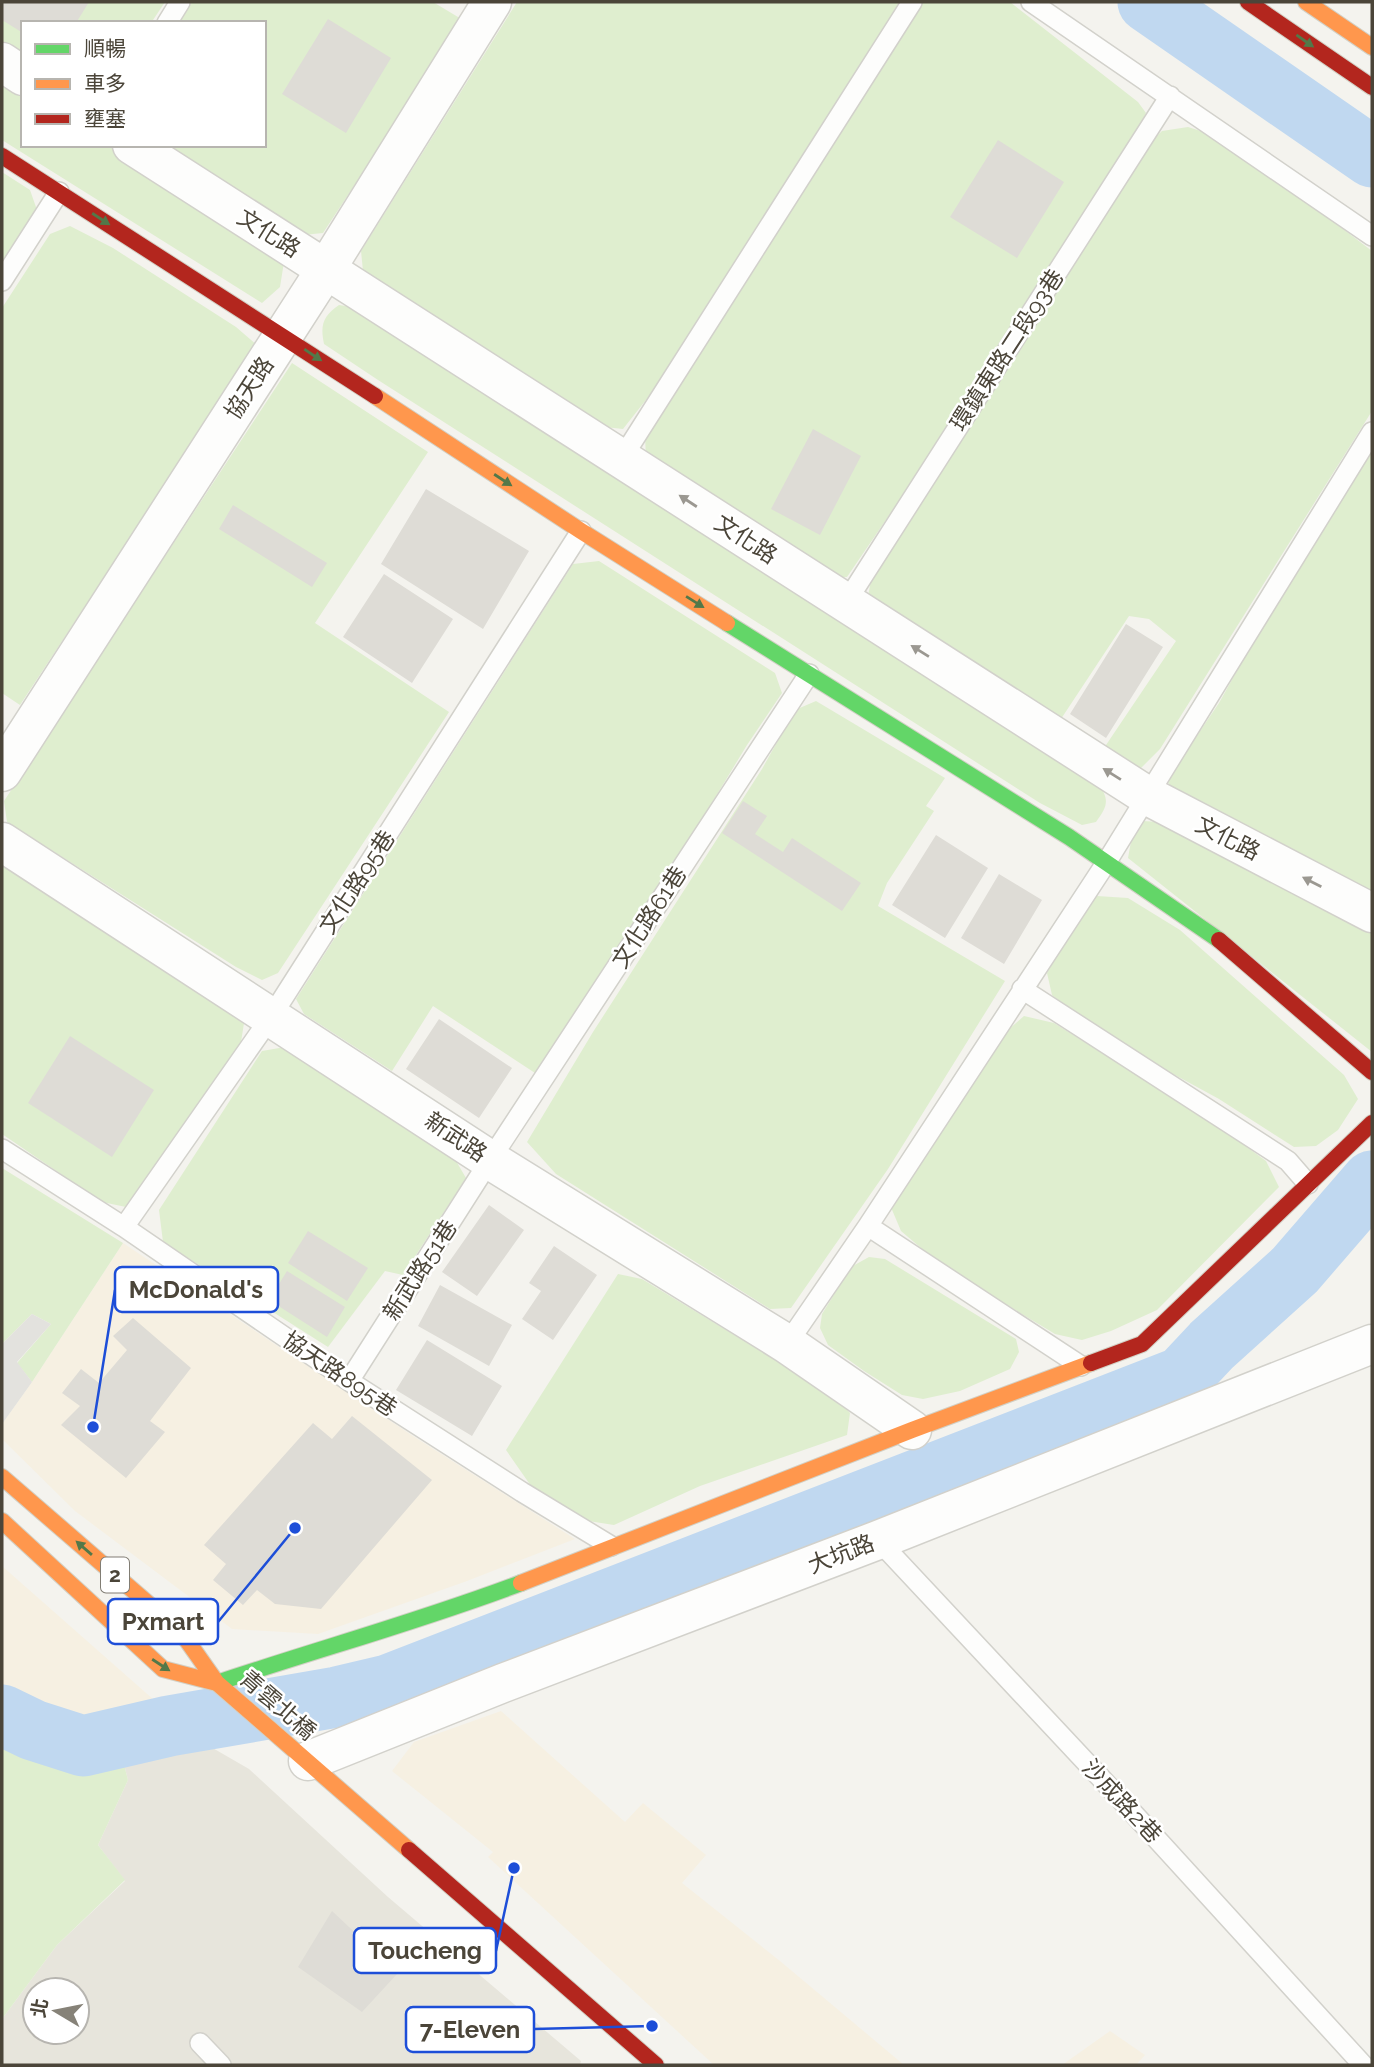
<svg xmlns="http://www.w3.org/2000/svg" width="1374" height="2067" viewBox="0 0 1374 2067" font-family="Raleway,'Noto Sans TC',sans-serif">
	<style>
		.residential { fill: #e7e5dc; fill-rule: evenodd }
		.commercial { fill: #f6f0e2 }
		.green { fill: #dfeecf }
		.parking { fill: #e3e2de }
		.lines { fill: none; stroke-linecap: round; stroke-linejoin: round }
		.river { stroke: #c0d8f0; stroke-width: 61 }
		.building { fill: #dedcd6 }
		.lane-casing { stroke: #d2d1cb; stroke-width: 22 }
		.street-casing { stroke: #d2d1cb; stroke-width: 41 }
		.fast-casing { stroke: #d2d0c5; stroke-width: 18 }
		.slow-casing { stroke: #d2d0c5; stroke-width: 18 }
		.jam-casing { stroke: #d2d0c5; stroke-width: 18 }
		.lane { stroke: #fdfdfc; stroke-width: 19 }
		.street { stroke: #fdfdfc; stroke-width: 38 }
		.fast { stroke: #63d668; stroke-width: 16 }
		.slow { stroke: #ff974d; stroke-width: 16 }
		.jam { stroke: #b3261e; stroke-width: 16 }
		.oneway { fill: #537849 }
		.oneway2 { fill: #9b9891 }
		.labels { text-anchor: middle; stroke-width: 5; stroke-linejoin: round; paint-order: stroke }
		.shield { fill: #fff; stroke: #817d74; stroke-width: 2 }
		.shield-label { font-size: 21px; font-weight: bold; fill: #4b4539 }
		.street-label { font-size: 23px; fill: #4b4539; stroke: #fff }
		.leader { fill: none; stroke: #1d4ed8; stroke-width: 2.5 }
		.callout-dot { fill: #1d4ed8; stroke: #fff; stroke-width: 2.5 }
		.callout { fill: #fff; stroke: #1d4ed8; stroke-width: 2.5 }
		.callout-label { font-size: 24px; text-anchor: middle; font-weight: bold; fill: #4b4539 }
	</style>
	<rect width="100%" height="100%" fill="#f4f3ee"/>
	<!-- residential -->
	<path class="residential" d="M185,1732L249,1769L388,1897L581,2061L580,2065H2V2019L57,1945L125,1881L98,1845L128,1780L120,1749ZM35,1990H77V2032H35Z"/>
	<!-- commercial -->
	<path class="commercial" d="M123,1243L413,1436L575,1539L467,1581L318,1634L232,1629L75,1511L2,1439V1424L32,1382Z
		M2,1566L154,1700L97,1726H48L2,1699Z
		M501,1711L625,1822L643,1803L706,1855L682,1883L780,1961L904,2065H714L488,1857L493,1852L392,1771L414,1742Z
		M1110,2031L1145,2055L1136,2065H1062Z"/>
	<!-- green -->
	<path class="green" d="M2,2H165L151,23H23V57L2,43Z
		M192,2H433L463,20L323,233L303,235L163,145H264V23H179Z
		M517,2H903L732,271L653,391L623,429L605,427L363,271L361,251Z
		M918,2H1010L1138,102L1146,113L1130,144L963,407L847,577L827,578L646,460L645,435Z
		M2,76L23,90V145H110L284,262L280,287L262,303L2,140Z
		M1188,127L1204,132L1305,200L1372,251V411L1160,749L1135,774L1104,748L1176,641L1149,619L1129,616L1057,725L868,597L871,579L1144,148L1162,131Z
		M2,172L30,190L37,210L2,264Z
		M70,226L113,248L236,327L257,345L20,705L2,693V308L50,234Z
		M339,305L358,308L1097,782C1110,799 1108,806 1096,822L1082,825L1040,803L378,380L324,344C320,325 323,316 339,305Z
		M292,363L428,452L315,623L449,712L278,973L262,980L236,967L7,822L4,801Z
		M1372,439V890L1337,881L1174,794L1167,780L1219,703L1307,545Z
		M599,561L775,673L782,693L747,745L682,852L535,1073L433,1006L392,1071L304,1014L296,999L573,564Z
		M816,701L945,778L926,806L934,811L887,883L878,906L1005,981L888,1169L791,1308L770,1309L556,1174L527,1142L593,1032L762,769L795,710Z
		M1142,821L1161,822L1372,926V1052L1128,858L1132,836Z
		M2,864L245,1017L241,1042L126,1207L102,1202L2,1134Z
		M1097,896L1128,898L1180,930L1344,1075L1358,1099L1338,1130L1316,1146L1294,1147L1219,1099L1098,1033L1052,995L1047,973L1079,916Z
		M1024,1016L1054,1023L1217,1125L1266,1161L1279,1187L1157,1310L1111,1331L1082,1340L1055,1334L941,1265L901,1231L890,1205L1000,1037Z
		M285,1047L452,1154L466,1178L403,1275L385,1271L328,1347L163,1242L159,1210L262,1051Z
		M2,1168L123,1243L32,1382L17,1363L51,1324L32,1314L2,1344Z
		M869,1257L885,1259L1016,1339L1019,1352L1010,1369L960,1391L923,1399L902,1395L864,1371L828,1345L820,1328L822,1314L851,1267Z
		M618,1274L642,1279L835,1396L850,1413L847,1435L700,1486L614,1525L582,1520L531,1486L506,1450Z
		M2,1744L54,1768L120,1749L128,1780L98,1845L125,1880L57,1945L2,2019Z"/>
	<!-- parking -->
	<path class="parking" d="M32,1314L51,1324L17,1362L32,1382L2,1424V1344Z"/>
	<g class="lines">
		<!-- river -->
		<path class="river" d="M1148,2L1372,157
			M2,1715L33,1730L83,1746L169,1726L337,1697L388,1685L1182,1377L1212,1345L1295,1270L1372,1181"/>
	</g>
	<!-- building -->
	<path class="building" d="M2,2H89L76,23H23V33L2,20Z
		M328,19L391,58L346,133L282,94Z
		M998,140L1064,182L1017,258L950,217Z
		M813,429L861,456L820,535L771,509Z
		M426,489L529,551L483,629L381,564Z
		M233,505L327,563L312,587L219,529Z
		M384,574L453,619L412,683L343,637Z
		M1126,624L1163,647L1106,738L1070,714Z
		M743,801L767,816L755,834L783,852L792,838L861,883L842,911L722,833Z
		M936,835L988,868L945,938L892,905Z
		M999,874L1042,900L1004,964L961,938Z
		M439,1019L512,1068L479,1118L406,1069Z
		M70,1036L154,1090L112,1157L28,1103Z
		M489,1205L524,1230L477,1296L442,1272Z
		M308,1231L368,1268L347,1301L288,1263Z
		M554,1246L597,1275L553,1340L522,1319L541,1291L529,1283Z
		M287,1271L345,1307L327,1337L269,1300Z
		M440,1285L512,1325L489,1366L418,1326Z
		M133,1318L191,1368L150,1421L165,1432L126,1478L61,1425L80,1406L62,1393L81,1369L99,1383L127,1350L113,1336Z
		M427,1340L502,1386L472,1436L396,1390Z
		M352,1416L432,1480L321,1609L275,1604L257,1590L243,1605L213,1580L226,1564L204,1545L313,1423L332,1439Z
		M332,1911L398,1973L362,2012L298,1967Z"/>
	<g class="lines">
		<!-- lane casing -->
		<g class="lane-casing">
			<path id="lane" d="M1031,2L1372,236
				M167,23L180,2
				M2,281L59,192
				M622,458L912,2
				M845,604L1170,96
				M1022,989L1288,1161L1308,1184
				M2,1149L124,1227L349,1381L522,1492L611,1546
				M868,1226L1081,1366
				M124,1227L271,1017L581,531
				M787,1344L868,1226L1106,863L1372,432
				M349,1381L490,1160L809,674
				M878,1540L1113,1791L1363,2065
				M200,2043L221,2065"/>
		</g>
		<!-- street casing -->
		<g class="street-casing">
			<path id="street" d="M2,62L23,76
				M132,145L1146,795L1372,913
				M2,772L326,269L492,2
				M2,842L490,1160L787,1344L912,1430
				M308,1761L503,1683L878,1540L1372,1344"/>
		</g>
		<!-- fast casing -->
		<g class="fast-casing">
			<path id="fast" d="M727,623L1069,837L1219,940
				M217,1683C318,1649 421,1621 521,1583"/>
		</g>
		<!-- slow casing -->
		<g class="slow-casing">
			<path id="slow" d="M1306,2L1372,47
				M375,396L581,531L727,623
				M2,1477L181,1632L217,1683L409,1850
				M2,1521L163,1669L217,1683
				M521,1583L912,1430L1091,1363"/>
		</g>
		<!-- jam casing -->
		<g class="jam-casing">
			<path id="jam" d="M1248,2L1372,87
				M2,156L375,396
				M1219,940L1372,1072
				M1091,1363L1142,1344L1372,1123
				M409,1850L656,2065"/>
		</g>
		<!-- lane -->
		<use href="#lane" class="lane"/>
		<!-- street -->
		<use href="#street" class="street"/>
		<!-- fast -->
		<use href="#fast" class="fast"/>
		<!-- slow -->
		<use href="#slow" class="slow"/>
		<!-- jam -->
		<use href="#jam" class="jam"/>
	</g>
	<!-- one-way arrows -->
	<defs><path id="oneway-solid" d="M-6-.8H1V-3.2L6.5 0L1 3.2V.8H-6Z" transform="scale(1.75)"/></defs>
	<g class="oneway">
		<use href="#oneway-solid" transform="translate(1305 41) rotate(35)"/>
		<use href="#oneway-solid" transform="translate(101 219) rotate(33)"/>
		<use href="#oneway-solid" transform="translate(313 355) rotate(34)"/>
		<use href="#oneway-solid" transform="translate(503 480) rotate(33)"/>
		<use href="#oneway-solid" transform="translate(695 602) rotate(32)"/>
		<use href="#oneway-solid" transform="translate(84 1548) rotate(-139)"/>
		<use href="#oneway-solid" transform="translate(161 1665) rotate(33)"/>
	</g>
	<g class="oneway2">
		<use href="#oneway-solid" transform="translate(688 501) rotate(-147)"/>
		<use href="#oneway-solid" transform="translate(920 651) rotate(-148)"/>
		<use href="#oneway-solid" transform="translate(1112 774) rotate(-148)"/>
		<use href="#oneway-solid" transform="translate(1312 882) rotate(-153)"/>
	</g>
	<g class="labels">
		<!-- shield labels -->
		<rect class="shield" x="101" y="1557.5" width="28" height="35" rx="5"/>
		<g class="shield-label">
			<text x="115" y="1582">2</text>
		</g>
		<!-- street labels -->
		<g class="street-label">
			<text transform="translate(269 233) rotate(32)" y="8">文化路</text>
			<text transform="translate(1007 350) rotate(-57)" y="8">環鎮東路二段93巷</text>
			<text transform="translate(249 388) rotate(-57)" y="8">協天路</text>
			<text transform="translate(746 539) rotate(33)" y="8">文化路</text>
			<text transform="translate(1228 838) rotate(27)" y="8">文化路</text>
			<text transform="translate(357 882) rotate(-57)" y="8">文化路95巷</text>
			<text transform="translate(649 917) rotate(-57)" y="8">文化路61巷</text>
			<text transform="translate(456 1137) rotate(34)" y="8">新武路</text>
			<text transform="translate(420 1270) rotate(-57)" y="8">新武路51巷</text>
			<text transform="translate(340 1374) rotate(34)" y="8">協天路895巷</text>
			<text transform="translate(841 1554) rotate(-21)" y="8">大坑路</text>
			<text transform="translate(278 1705) rotate(41)" y="8">青雲北橋</text>
			<text transform="translate(1122 1801) rotate(47)" y="8">沙成路2巷</text>
		</g>
	</g>
	<!-- callouts -->
	<path class="leader" d="M93 1427L115 1290M295 1528L218 1622M514 1868L496 1951M652 2026L534 2029"/>
	<g class="callout-dot">
		<circle cx="93" cy="1427" r="7"/>
		<circle cx="295" cy="1528" r="7"/>
		<circle cx="514" cy="1868" r="7"/>
		<circle cx="652" cy="2026" r="7"/>
	</g>
	<g class="callout">
		<rect x="115" y="1267" width="163" height="45" rx="7"/>
		<rect x="108" y="1599" width="110" height="45" rx="7"/>
		<rect x="354" y="1928" width="142" height="45" rx="7"/>
		<rect x="406" y="2007" width="128" height="45" rx="7"/>
	</g>
	<g class="callout-label">
		<text x="196" y="1298">McDonald's</text>
		<text x="163" y="1630">Pxmart</text>
		<text x="425" y="1959">Toucheng</text>
		<text x="470" y="2038">7-Eleven</text>
	</g>
	<!-- border -->
	<rect width="1374" height="2067" fill="none" stroke="#4b4539" stroke-width="7"/>
	<!-- legend -->
	<rect x="21" y="21" width="245" height="126" fill="#ffffff" stroke="#b7b5b0" stroke-width="2"/>
	<rect x="35" y="44" width="35" height="10" fill="#63d668" stroke="#b7b5b0" stroke-width="2"/>
	<text x="84" y="56" font-size="21" fill="#4b4539">順暢</text>
	<rect x="35" y="79" width="35" height="10" fill="#ff974d" stroke="#b7b5b0" stroke-width="2"/>
	<text x="84" y="91" font-size="21" fill="#4b4539">車多</text>
	<rect x="35" y="114" width="35" height="10" fill="#b3261e" stroke="#b7b5b0" stroke-width="2"/>
	<text x="84" y="126" font-size="21" fill="#4b4539">壅塞</text>
	<!-- north arrow -->
	<g transform="translate(56 2011) rotate(280)"><circle r="33" fill="#ffffff" stroke="#b7b5b0" stroke-width="2"/>
	<path d="M0-5L12 26L0 18L-12 26Z" fill="#868278"/>
	<text y="-10" font-size="19" font-weight="bold" text-anchor="middle" fill="#4b4539">北</text>
	</g>
</svg>
